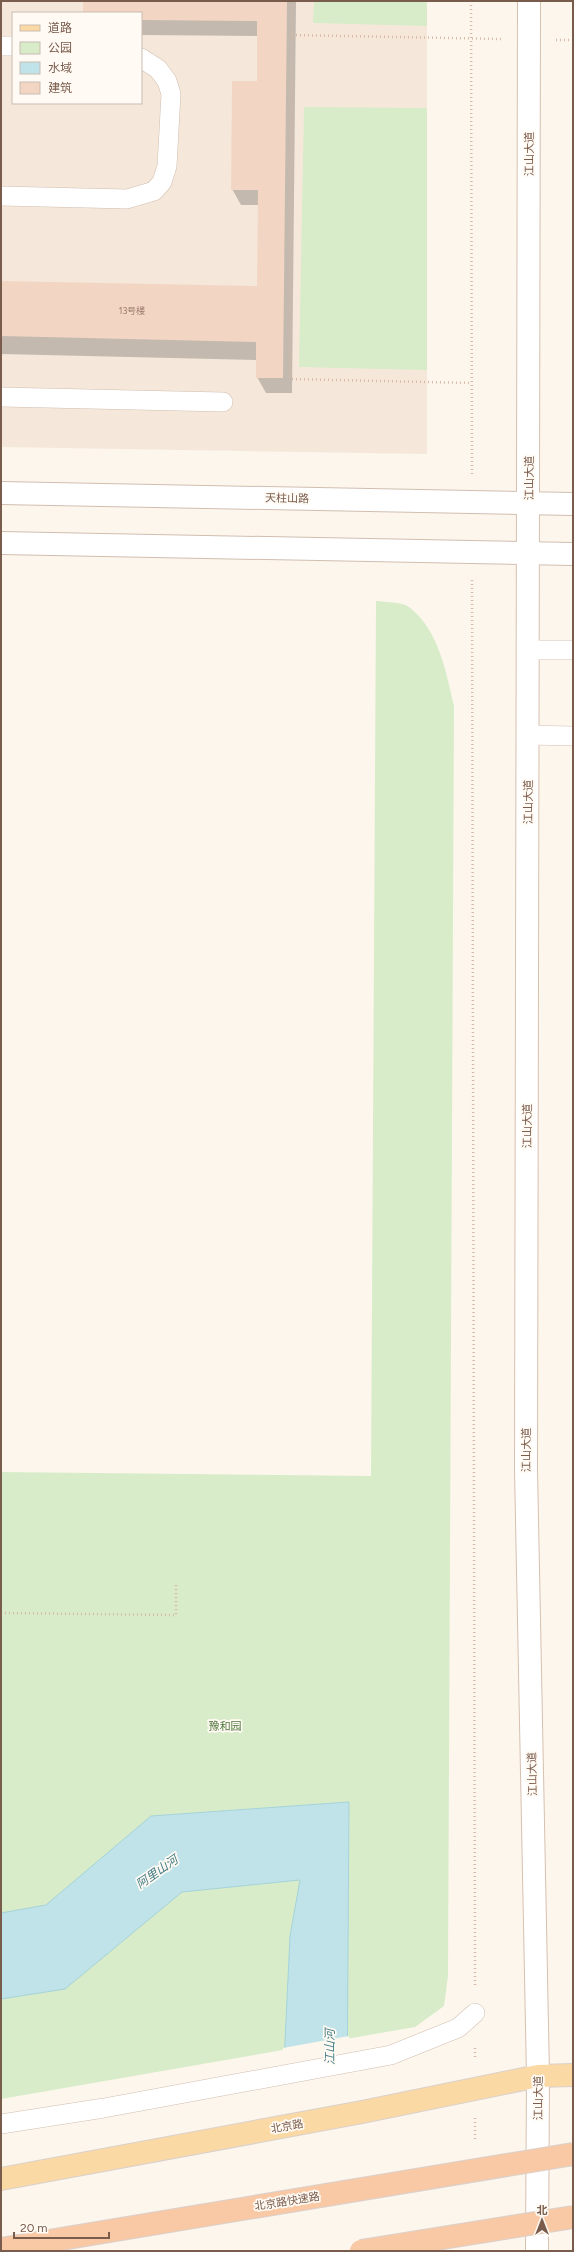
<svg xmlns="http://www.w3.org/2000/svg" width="574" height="2252" viewBox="0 0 574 2252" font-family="Figtree,'Noto Sans SC',sans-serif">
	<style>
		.residential { fill: #f5e8da; fill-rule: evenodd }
		.green { fill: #d8ecc9 }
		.water { fill: #bfe3e8; stroke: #a5d3da }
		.pier { fill: #fdf6ec }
		.shadow { fill: #0003 }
		.building { fill: #f3d5c3 }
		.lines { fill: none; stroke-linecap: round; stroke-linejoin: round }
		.service-casing { stroke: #d1beb0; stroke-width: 20 }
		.tertiary-casing { stroke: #d1beb0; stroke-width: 24 }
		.secondary-casing { stroke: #d6c0b0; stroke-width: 24 }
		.primary-casing { stroke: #dad1cd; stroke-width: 24 }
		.path { stroke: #d9b8a5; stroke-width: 2.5; stroke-dasharray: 1 3; stroke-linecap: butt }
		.service { stroke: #fff; stroke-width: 19 }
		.tertiary { stroke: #fff; stroke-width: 22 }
		.secondary { stroke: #fff; stroke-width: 22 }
		.primary { stroke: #fbd9a5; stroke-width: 22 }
		.trunk-bridge-casing { stroke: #dad1cd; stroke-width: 24; stroke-linecap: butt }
		.trunk-bridge { stroke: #f9c8a4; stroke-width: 22 }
		.labels { text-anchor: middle; stroke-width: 3.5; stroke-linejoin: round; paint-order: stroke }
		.number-label { font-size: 9px; fill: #987a6a }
		.street-label { font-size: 11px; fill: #7a5c4d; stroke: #fffaf3 }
		.park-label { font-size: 11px; fill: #537a41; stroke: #fffaf3 }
		.water-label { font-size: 12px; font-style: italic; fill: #437c86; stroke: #fffaf3 }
	</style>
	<rect width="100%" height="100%" fill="#fdf6ec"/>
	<!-- residential -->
	<path class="residential" d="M1,1H427V454L1,447ZM13,13H141V103H13Z"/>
	<!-- green -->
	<path class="green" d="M314,1H427V26L313,23Z
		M304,107L427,108V370L299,367Z
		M376,601C385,602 402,602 409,607C439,630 446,672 454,706L448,1976L444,2006L415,2027L1,2099V1472L371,1476Z"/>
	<!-- water -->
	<path class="water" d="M349,1802L346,2251L276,2231L290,1936L300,1880L182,1892L65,1989L1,1999V1913L46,1905L151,1816Z"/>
	<!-- pier -->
	<path class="pier" d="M349,2036L348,2251H274L283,2048Z"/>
	<!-- shadow -->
	<path class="shadow" d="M84,1H296L292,393H266L257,377V360L1,354V282L258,287L259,205H241L232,189L258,82V36L141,35V13H84Z"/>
	<!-- building -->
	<path class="building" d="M83,1H287L283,378H256V342L1,336V281L257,286L258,190H231L232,81H257V21L141,20V13H83Z"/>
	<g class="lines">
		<!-- service casing -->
		<g class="service-casing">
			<path id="service" d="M1,46H13
				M1,196L127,199L154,191L162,182L167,166L171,94L167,81L158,69L141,58
				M1,397L223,402
				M528,650H573
				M528,735L573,736
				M1,2124L104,2108L391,2055L458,2028L475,2013"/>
		</g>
		<!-- tertiary casing -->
		<g class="tertiary-casing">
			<path id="tertiary" d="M1,493L573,504
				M1,543L573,554"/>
		</g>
		<!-- secondary casing -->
		<g class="secondary-casing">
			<path id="secondary" d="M529,1L526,1469L538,2076L537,2251"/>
		</g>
		<!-- primary casing -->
		<g class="primary-casing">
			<path id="primary" d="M1,2179L362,2112L538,2076L573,2075"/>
		</g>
		<!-- path -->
		<path class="path" d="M292,1L290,379L472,383
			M471,1L472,475
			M292,35L501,39
			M556,40H573
			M472,580L475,1986
			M1,1613L176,1615V1583
			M475,2048V2060
			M475,2118V2142"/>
		<!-- service -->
		<use href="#service" class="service"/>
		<!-- tertiary -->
		<use href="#tertiary" class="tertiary"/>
		<!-- secondary -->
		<use href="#secondary" class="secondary"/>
		<!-- primary -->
		<use href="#primary" class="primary"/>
		<!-- trunk-bridge casing -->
		<g class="trunk-bridge-casing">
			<path id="trunk-bridge" d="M1,2249L573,2154
				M361,2251L573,2217"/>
		</g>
		<!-- trunk-bridge -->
		<use href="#trunk-bridge" class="trunk-bridge"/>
	</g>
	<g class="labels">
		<!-- number labels -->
		<g class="number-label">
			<text x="132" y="314">13号楼</text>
		</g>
		<!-- street labels -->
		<g class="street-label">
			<text transform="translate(529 154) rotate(-90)" y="4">江山大道</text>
			<text transform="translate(529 478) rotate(-90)" y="4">江山大道</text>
			<text transform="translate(287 498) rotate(1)" y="4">天柱山路</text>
			<text transform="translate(528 802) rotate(-90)" y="4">江山大道</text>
			<text transform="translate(527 1126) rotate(-90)" y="4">江山大道</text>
			<text transform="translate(526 1450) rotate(-90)" y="4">江山大道</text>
			<text transform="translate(532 1774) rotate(-91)" y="4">江山大道</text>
			<text transform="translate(538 2098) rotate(-90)" y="4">江山大道</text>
			<text transform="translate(287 2126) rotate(-10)" y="4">北京路</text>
			<text transform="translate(287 2201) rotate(-9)" y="4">北京路快速路</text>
		</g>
		<!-- park labels -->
		<g class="park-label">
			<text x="225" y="1730">豫和园</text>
		</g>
		<!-- water labels -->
		<g class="water-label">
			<text transform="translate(157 1872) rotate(-35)" y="4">阿里山河</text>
			<text transform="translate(330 2047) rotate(-90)" y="4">江山河</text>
		</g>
	</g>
	<!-- border -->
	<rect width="574" height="2252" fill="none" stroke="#7a5c4d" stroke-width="4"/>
	<!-- legend -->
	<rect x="12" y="12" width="130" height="92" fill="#fffaf3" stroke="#cabbb1"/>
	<rect x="20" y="25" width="20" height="6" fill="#fbd9a5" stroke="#cabbb1"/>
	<text x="48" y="32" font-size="12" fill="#7a5c4d">道路</text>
	<rect x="20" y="42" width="20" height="12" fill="#d8ecc9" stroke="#cabbb1"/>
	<text x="48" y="52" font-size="12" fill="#7a5c4d">公园</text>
	<rect x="20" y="62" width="20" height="12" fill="#bfe3e8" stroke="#cabbb1"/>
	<text x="48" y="72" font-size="12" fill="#7a5c4d">水域</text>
	<rect x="20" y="82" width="20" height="12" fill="#f3d5c3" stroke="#cabbb1"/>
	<text x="48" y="92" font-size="12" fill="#7a5c4d">建筑</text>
	<!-- north arrow -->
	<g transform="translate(542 2220)" stroke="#fffaf3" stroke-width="3" paint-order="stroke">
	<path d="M0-3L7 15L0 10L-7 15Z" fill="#7a5c4d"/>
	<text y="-6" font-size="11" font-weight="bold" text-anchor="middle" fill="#7a5c4d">北</text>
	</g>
	<!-- scale -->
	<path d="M14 2232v6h95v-6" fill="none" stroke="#7a5c4d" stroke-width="2"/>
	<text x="20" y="2232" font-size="12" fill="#7a5c4d" stroke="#fffaf3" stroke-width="3" paint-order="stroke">20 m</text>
</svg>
